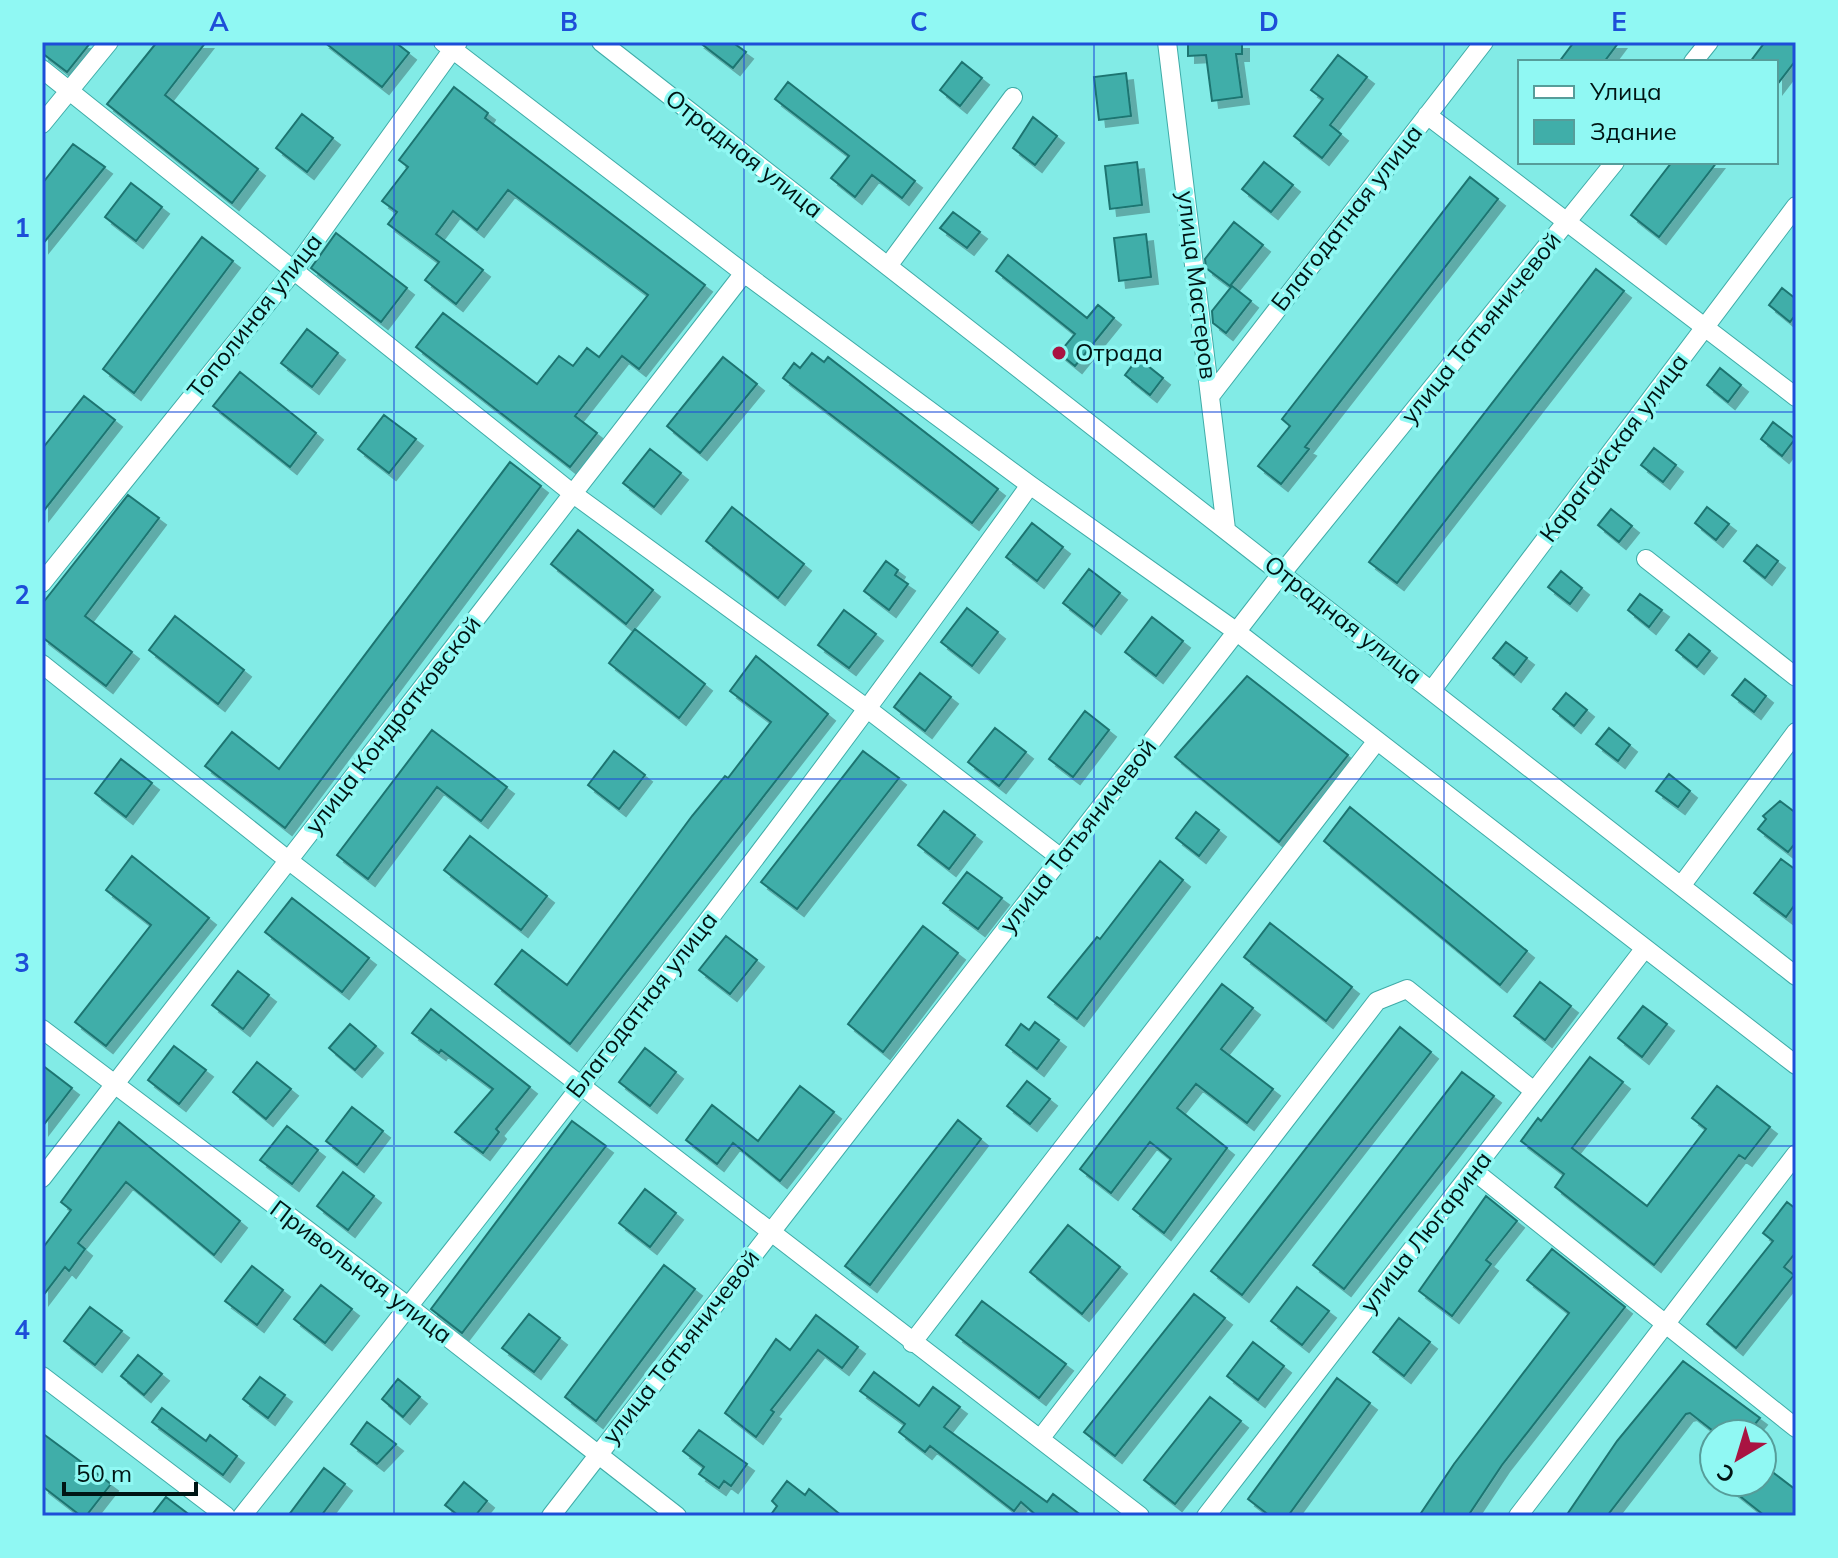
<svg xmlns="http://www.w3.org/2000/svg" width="1838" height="1558" viewBox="0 0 1838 1558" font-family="Mulish,sans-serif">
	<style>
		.building { fill: #40aea9; stroke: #1e7471; stroke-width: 2; filter: url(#shadow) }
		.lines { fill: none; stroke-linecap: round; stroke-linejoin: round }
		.minor-casing { stroke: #3faca8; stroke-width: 20 }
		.minor { stroke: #fff; stroke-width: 18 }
		.grid { fill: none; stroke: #1d4ed8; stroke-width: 2; stroke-opacity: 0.55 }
		.poi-dot { fill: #a91442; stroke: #90f8f3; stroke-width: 3 }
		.labels { text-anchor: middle; stroke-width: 7; stroke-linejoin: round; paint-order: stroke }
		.street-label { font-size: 24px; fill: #001514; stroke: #90f8f3 }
		.poi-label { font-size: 24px; fill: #001514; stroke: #90f8f3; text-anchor: start }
		.neatline { fill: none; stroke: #1d4ed8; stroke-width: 3 }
		.grid-label { font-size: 26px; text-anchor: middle; font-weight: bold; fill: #1d4ed8 }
	</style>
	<defs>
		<filter id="shadow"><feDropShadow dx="7" dy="7" stdDeviation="0" flood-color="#0004"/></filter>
	</defs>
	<rect width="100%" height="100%" fill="#82ebe6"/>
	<!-- building -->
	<path class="building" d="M42,42H91L67,72L42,53Z
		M157,42H206L165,95L258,169L232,203L107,104Z
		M324,42H395L409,53L382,87Z
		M699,42H732L746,52L733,68Z
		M1188,42H1242V54H1236L1242,97L1212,101L1206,55L1188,56Z
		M1574,42H1619L1604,62H1559Z
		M1765,42H1796V60L1776,86V62H1750Z
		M1338,55L1367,77L1330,125L1341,134L1322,158L1294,136L1323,99L1311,90Z
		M962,62L982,78L960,106L940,90Z
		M1126,73L1131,116L1099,120L1094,77Z
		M788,82L915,181L902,198L872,175L855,197L831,178L849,156L775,99Z
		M454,87L488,113L485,118L705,285L639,369L622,356L575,416L597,433L570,467L416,347L443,313L537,384L559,356L573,366L587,348L599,357L648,295L508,190L477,230L453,211L436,234L483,270L456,304L425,280L439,262L388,224L397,212L382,201L408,167L399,160Z
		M302,114L333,138L307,172L276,148Z
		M1033,117L1057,136L1035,165L1013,148Z
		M73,144L105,167L42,245V184Z
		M1137,162L1142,205L1110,209L1105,166Z
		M1264,162L1293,185L1271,212L1242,189Z
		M1672,162H1717L1659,237L1631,215Z
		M1470,177L1498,199L1305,447L1309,449L1281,484L1258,466L1290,426L1282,419Z
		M131,183L162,207L136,241L105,217Z
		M953,212L980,232L967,248L940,228Z
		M1234,222L1263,245L1230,286L1206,268L1205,259Z
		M336,233L407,288L381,322L311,268Z
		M1146,234L1151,277L1119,281L1114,238Z
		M202,237L233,261L134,393L103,369Z
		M1008,255L1087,318L1098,305L1114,318L1075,366L1059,353L1075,334L996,271Z
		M1596,269L1624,291L1397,583L1369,562Z
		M1232,286L1251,301L1226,333L1213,323L1212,311Z
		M1782,288L1796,299V314L1790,322L1769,305Z
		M307,329L338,353L312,387L281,363Z
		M812,353L824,362L828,357L998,489L972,523L783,378L794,363L800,368Z
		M723,357L757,384L700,453L667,426Z
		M1138,358L1163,378L1150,395L1125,375Z
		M1720,368L1741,385L1728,402L1707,385Z
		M240,372L316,433L290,467L213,406Z
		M84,396L115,420L42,513V449Z
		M384,415L416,439L389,473L358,449Z
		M1773,422L1795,439L1782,456L1761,439Z
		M1654,448L1676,465L1663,482L1641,465Z
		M650,449L681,473L654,507L623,483Z
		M510,462L541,486L285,828L205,766L232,732L279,769Z
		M128,495L159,518L85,616L132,652L106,686L42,637V604Z
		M732,507L804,564L778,598L706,541Z
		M1707,507L1729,524L1716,540L1695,523Z
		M1611,509L1632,526L1619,542L1598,525Z
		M1032,523L1063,547L1037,581L1006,557Z
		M578,530L653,590L626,624L551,564Z
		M1757,545L1778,561L1765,578L1744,561Z
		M886,561L898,570L895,575L908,584L889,610L864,591Z
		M1089,569L1120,593L1094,627L1063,603Z
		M1561,571L1582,588L1570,604L1548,587Z
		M1640,594L1662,610L1649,627L1628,610Z
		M967,608L998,632L972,666L941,642Z
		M844,610L876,634L849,668L818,645Z
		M175,616L244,670L218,704L149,650Z
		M1152,617L1183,641L1156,676L1125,652Z
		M635,629L705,684L679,718L609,663Z
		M1689,634L1710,651L1697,667L1676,650Z
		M1506,642L1527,658L1514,675L1493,658Z
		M756,656L828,714L570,1044L495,984L522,950L567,985L692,816L725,776L728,778L771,722L730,691Z
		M920,673L951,697L925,731L894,707Z
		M1247,676L1348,755L1279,842L1175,757Z
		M1745,679L1766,696L1754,712L1732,695Z
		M1566,693L1587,710L1574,726L1553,709Z
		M1085,711L1109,730L1073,777L1049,759Z
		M995,728L1026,752L999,786L968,762Z
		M1609,728L1630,745L1618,761L1596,744Z
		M432,730L507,787L481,821L437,787L368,879L337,855Z
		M614,751L645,775L619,809L588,785Z
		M863,751L899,778L797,909L761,882Z
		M121,759L152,783L126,817L95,793Z
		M1669,774L1690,791L1678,807L1656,791Z
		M1780,801L1796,813V842L1788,852L1758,829L1766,819L1763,816Z
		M1350,807L1527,951L1500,985L1324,841Z
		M944,811L975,835L949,869L918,845Z
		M1196,812L1219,830L1199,856L1176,838Z
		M470,836L547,896L521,930L444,870Z
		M132,856L209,918L106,1046L75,1022L151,925L106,890Z
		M1781,859L1796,870V903L1786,917L1754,893Z
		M1160,861L1183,880L1077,1019L1048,997L1097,937L1100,939Z
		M967,872L1002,898L978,929L943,903Z
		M292,898L369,958L342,992L265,932Z
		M1270,923L1352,987L1326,1021L1244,957Z
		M923,926L958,953L883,1052L848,1024Z
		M726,936L757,960L730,994L699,970Z
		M238,971L269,995L243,1029L212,1005Z
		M1540,982L1571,1006L1545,1040L1514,1016Z
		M1222,984L1253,1008L1221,1049L1273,1089L1247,1123L1196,1084L1177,1108L1227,1148L1164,1233L1133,1209L1171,1159L1150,1142L1111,1193L1080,1169Z
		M1643,1006L1667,1024L1642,1057L1618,1038Z
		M431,1009L530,1087L496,1129L499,1132L483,1153L455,1132L493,1089L441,1050L439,1053L412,1033Z
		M1035,1022L1059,1040L1037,1069L1006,1045L1021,1024L1029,1030Z
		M350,1024L376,1046L355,1070L329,1048Z
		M1400,1027L1431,1052L1242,1295L1211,1271Z
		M174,1046L206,1070L179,1104L148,1080Z
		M645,1048L676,1072L650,1106L619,1082Z
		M1590,1057L1623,1082L1572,1148L1647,1206L1706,1129L1692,1118L1717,1086L1770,1127L1745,1159L1739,1155L1654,1265L1555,1187L1564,1174L1521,1141L1538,1118L1541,1121Z
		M257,1062L291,1089L266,1119L233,1092Z
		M42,1065L72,1088L42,1127Z
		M1462,1072L1494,1096L1344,1289L1313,1265Z
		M1027,1081L1050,1099L1030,1124L1007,1106Z
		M800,1086L834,1112L780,1181L733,1143L717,1164L686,1140L712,1105L758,1141Z
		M352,1107L383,1131L357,1165L326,1141Z
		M958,1120L981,1139L870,1285L845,1266Z
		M572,1121L606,1146L462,1333L431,1309Z
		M119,1122L240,1221L214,1255L126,1182L78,1243L85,1249L69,1271L65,1267L42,1297V1249L71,1210L61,1202Z
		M287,1126L318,1150L292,1184L260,1160Z
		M343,1172L374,1196L348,1230L317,1206Z
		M645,1189L676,1213L650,1247L619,1223Z
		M1486,1196L1517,1221L1486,1260L1491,1264L1452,1316L1419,1291Z
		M1787,1202L1796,1209V1252L1784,1267L1794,1275L1736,1348L1707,1324L1773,1241L1763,1233Z
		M1068,1225L1120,1267L1082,1314L1030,1272Z
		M1552,1249L1625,1307L1502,1465L1468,1516H1419L1454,1464L1569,1313L1527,1280Z
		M664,1265L695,1289L596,1421L565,1397Z
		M252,1266L283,1290L257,1325L225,1301Z
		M321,1285L352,1309L325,1343L294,1319Z
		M1297,1287L1329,1311L1302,1345L1271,1321Z
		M1194,1294L1225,1318L1115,1456L1084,1432Z
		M982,1301L1066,1364L1039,1398L956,1335Z
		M90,1307L122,1331L95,1365L64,1341Z
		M529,1314L560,1338L534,1372L502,1348Z
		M816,1315L858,1347L842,1368L818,1350L771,1410L774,1412L756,1437L725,1413L776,1339L790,1350Z
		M1399,1318L1430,1342L1404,1376L1373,1352Z
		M1253,1342L1284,1366L1258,1400L1227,1376Z
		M138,1355L162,1374L144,1395L121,1376Z
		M1683,1361L1760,1418L1747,1434H1717L1690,1413L1686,1414L1607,1516H1566L1617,1441Z
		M874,1372L919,1406L933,1387L960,1407L944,1427L1047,1502L1053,1494L1082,1516H1037L1021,1502L1014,1511L930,1446L925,1452L899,1432L905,1424L860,1391Z
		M260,1377L285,1395L268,1418L243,1399Z
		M1337,1378L1370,1403L1288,1516H1270L1248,1499Z
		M398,1379L420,1397L403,1417L382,1399Z
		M1210,1397L1241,1421L1175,1504L1144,1480Z
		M162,1408L206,1441L210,1435L237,1456L223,1475L152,1422Z
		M367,1422L396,1444L377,1464L351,1444Z
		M699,1430L747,1464L731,1486L724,1481L719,1488L699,1474L704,1467L683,1451Z
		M42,1433L111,1484L86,1516H81L42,1486Z
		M1762,1464L1796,1490V1516H1765L1722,1482H1762Z
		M324,1468L345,1484L321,1516H288Z
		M787,1481L805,1495L809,1489L842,1516H770L777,1506L772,1501Z
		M464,1482L487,1501L475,1516H459L445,1505Z
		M166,1497L191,1516H151Z"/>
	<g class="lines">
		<!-- minor casing -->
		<g class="minor-casing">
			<path id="minor" d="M443,42L744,273L1030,485L1237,632L1796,1065
				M601,42L1796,976
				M1167,42L1226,529
				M1693,62L1709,42
				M42,69L572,493L869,710L1061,858
				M1427,115L1796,397
				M42,124L109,42
				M888,266L1013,97
				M1211,395L1484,42
				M1646,559L1796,677
				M42,583L294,270L458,42
				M42,664L288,860L1140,1516
				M1432,690L1796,206
				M1681,886L1796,732
				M42,1029L409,1307L677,1516
				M1474,1171L1796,1428
				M42,1178L744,273
				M912,1343L1376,742
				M42,1376L226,1516
				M1040,1439L1377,1001L1407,989L1534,1091
				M242,1516C512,1178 778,837 1030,485
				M551,1516L1282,573L1615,162
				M1206,1516L1645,948
				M1518,1516L1796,1154"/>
		</g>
		<!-- minor -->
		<use href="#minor" class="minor"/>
	</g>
	<!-- grid -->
	<path class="grid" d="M394,42V1516M744,42V1516M1094,42V1516M1444,42V1516M42,412H1796M42,779H1796M42,1146H1796"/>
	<!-- markers -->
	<circle class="poi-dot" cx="1059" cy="353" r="8"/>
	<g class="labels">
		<!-- street labels -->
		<g class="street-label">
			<text transform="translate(744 154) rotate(38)" y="8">Отрадная улица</text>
			<text transform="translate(1347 218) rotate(-52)" y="8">Благодатная улица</text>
			<text transform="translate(1197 285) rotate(83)" y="8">улица Мастеров</text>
			<text transform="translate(255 316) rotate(-52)" y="8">Тополиная улица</text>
			<text transform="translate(1481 328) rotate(-51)" y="8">улица Татьяничевой</text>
			<text transform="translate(1614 448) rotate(-53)" y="8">Карагайская улица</text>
			<text transform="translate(1343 620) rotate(38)" y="8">Отрадная улица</text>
			<text transform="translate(393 725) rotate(-52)" y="8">улица Кондратковской</text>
			<text transform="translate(1078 836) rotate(-52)" y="8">улица Татьяничевой</text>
			<text transform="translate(642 1005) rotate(-52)" y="8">Благодатная улица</text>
			<text transform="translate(1426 1232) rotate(-52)" y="8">улица Люгарина</text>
			<text transform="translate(361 1272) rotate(37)" y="8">Привольная улица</text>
			<text transform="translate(681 1347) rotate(-52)" y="8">улица Татьяничевой</text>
		</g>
		<!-- poi labels -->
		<g class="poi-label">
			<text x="1075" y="361">Отрада</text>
		</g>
	</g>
	<!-- border -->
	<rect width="1838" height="1558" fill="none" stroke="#90f8f3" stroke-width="88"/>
	<!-- legend -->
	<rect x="1518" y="60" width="260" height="104" fill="#90f8f3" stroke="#569d9a" stroke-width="2"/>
	<rect x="1534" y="86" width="40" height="12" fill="#ffffff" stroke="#569d9a" stroke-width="2"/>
	<text x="1590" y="100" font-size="24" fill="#001514">Улица</text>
	<rect x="1534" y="120" width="40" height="24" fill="#40aea9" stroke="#569d9a" stroke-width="2"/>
	<text x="1590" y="140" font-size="24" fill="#001514">Здание</text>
	<!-- north arrow -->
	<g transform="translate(1738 1458) rotate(218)"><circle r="38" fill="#90f8f3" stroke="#569d9a" stroke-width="2"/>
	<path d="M0-6L14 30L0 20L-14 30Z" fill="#a91442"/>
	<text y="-12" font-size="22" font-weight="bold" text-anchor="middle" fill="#001514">С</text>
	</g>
	<!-- scale -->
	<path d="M64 1482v12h132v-12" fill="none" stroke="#001514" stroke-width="4"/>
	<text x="76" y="1482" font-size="24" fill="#001514" stroke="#90f8f3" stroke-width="6" paint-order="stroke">50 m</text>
	<rect x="44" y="44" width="1750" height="1470" class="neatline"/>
	<g class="grid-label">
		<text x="219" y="31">A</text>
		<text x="569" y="31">B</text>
		<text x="919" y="31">C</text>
		<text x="1269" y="31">D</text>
		<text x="1619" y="31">E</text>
		<text x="22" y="237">1</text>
		<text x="22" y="604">2</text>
		<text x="22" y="972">3</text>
		<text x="22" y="1339">4</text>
	</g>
</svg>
